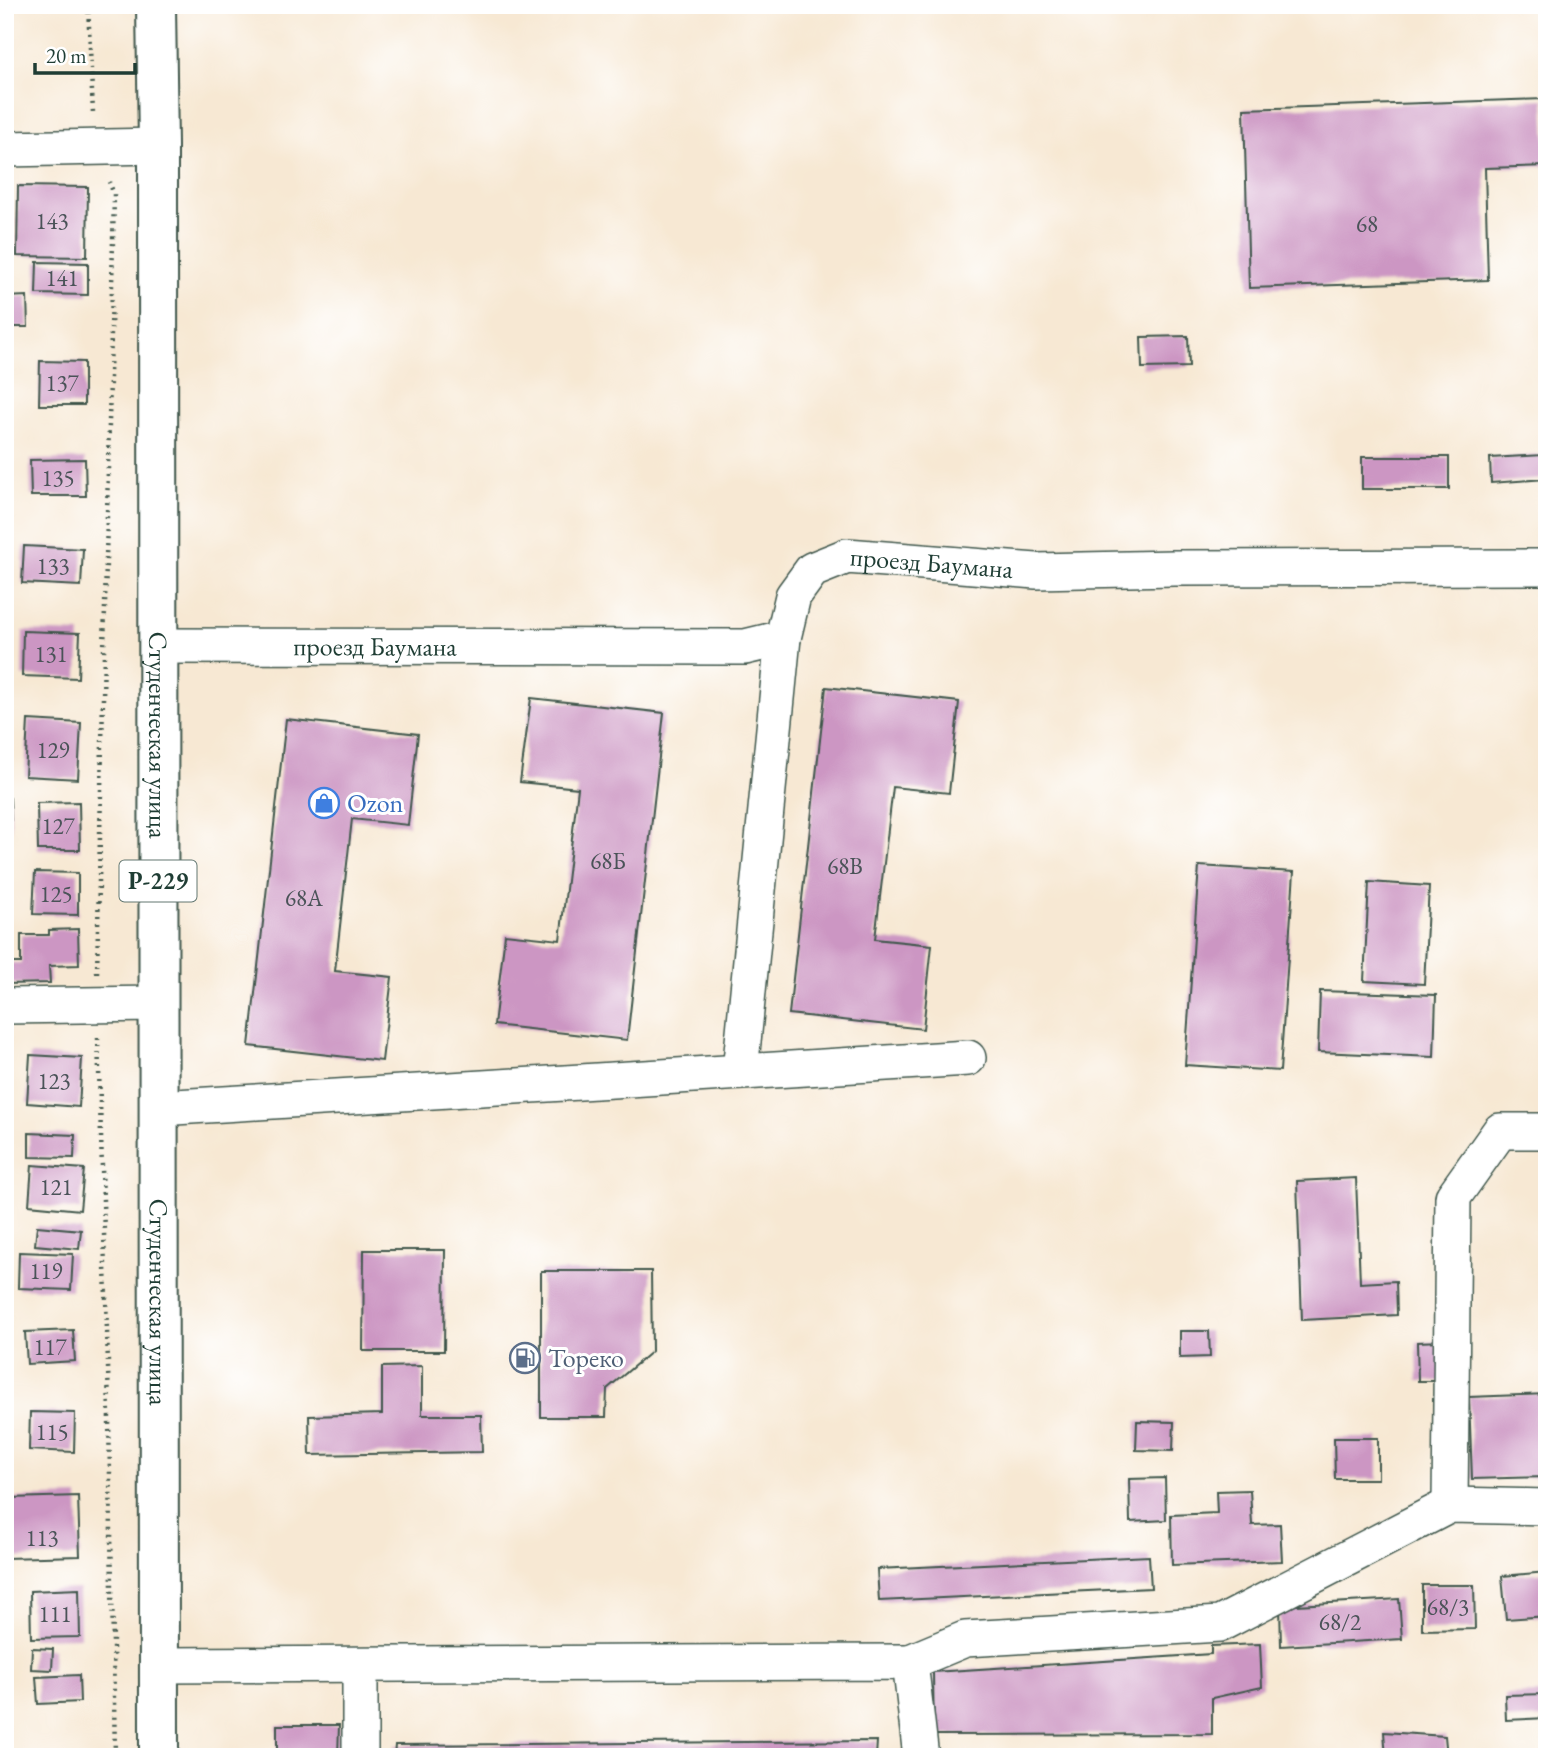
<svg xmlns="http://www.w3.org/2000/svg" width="1552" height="1762" viewBox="0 0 1552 1762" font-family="'EB Garamond',serif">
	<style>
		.building { fill: #cc96c3 }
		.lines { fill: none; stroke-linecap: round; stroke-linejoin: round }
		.minor-casing { stroke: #3f574c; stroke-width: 38 }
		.major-casing { stroke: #3f574c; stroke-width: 42 }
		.path { stroke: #3f574c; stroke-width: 4.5; stroke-dasharray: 2 5; stroke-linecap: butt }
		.minor { stroke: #fff; stroke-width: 35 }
		.major { stroke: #fff; stroke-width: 38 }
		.labels { text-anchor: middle; stroke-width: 6; stroke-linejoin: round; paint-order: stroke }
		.number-label { font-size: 23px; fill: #4a5358 }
		.shield { fill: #fff; stroke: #627771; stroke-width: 2 }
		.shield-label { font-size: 24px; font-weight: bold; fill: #1f3d34 }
		.street-label { font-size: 26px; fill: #1f3d34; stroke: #fff }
		.shop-label { font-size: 26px; fill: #366cbe; stroke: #fff; text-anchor: start }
		.service-label { font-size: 26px; fill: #4e5e75; stroke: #fff; text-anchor: start }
	</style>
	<rect width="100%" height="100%" fill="#fff"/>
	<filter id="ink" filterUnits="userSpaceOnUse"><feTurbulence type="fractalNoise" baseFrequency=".0143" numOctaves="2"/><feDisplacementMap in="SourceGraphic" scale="14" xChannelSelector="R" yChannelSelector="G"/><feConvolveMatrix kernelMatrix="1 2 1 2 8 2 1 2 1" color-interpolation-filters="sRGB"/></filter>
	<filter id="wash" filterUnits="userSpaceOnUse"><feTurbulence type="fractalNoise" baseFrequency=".00686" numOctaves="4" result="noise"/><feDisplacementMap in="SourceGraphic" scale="28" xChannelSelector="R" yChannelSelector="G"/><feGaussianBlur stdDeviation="1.57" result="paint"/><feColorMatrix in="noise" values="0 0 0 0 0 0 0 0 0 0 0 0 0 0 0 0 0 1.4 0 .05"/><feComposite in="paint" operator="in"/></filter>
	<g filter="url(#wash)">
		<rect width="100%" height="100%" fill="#f7e8d3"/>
		<g id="blocks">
			<!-- building -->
			<path class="building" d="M1544,99L1547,166L1485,168L1488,280L1249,288L1244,109Z
				M18,186L88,187L87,257L17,256Z
				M37,262L88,263V295L36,294Z
				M27,296L28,327H5V297Z
				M1188,336L1189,367L1142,368L1141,337Z
				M40,361L84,362V405H39Z
				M1544,455L1545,479L1491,483L1490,458Z
				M1362,457H1449V489H1362Z
				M85,459L86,496H31L30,460Z
				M24,546L83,549L81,586L22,583Z
				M1542,628H1547V692H1545Z
				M23,631L80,633L78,678L22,676Z
				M826,687L959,702L949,793L893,787L875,939L932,945L923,1029L789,1014Z
				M531,698L664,713L627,1040L494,1025L505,934L560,940L578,788L520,782Z
				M286,719L418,734L408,825L352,819L335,971L392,977L382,1061L249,1046Z
				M28,720L81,723L78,779L25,776Z
				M5,798H10L11,830H5Z
				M79,802L80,850H38L37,803Z
				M1199,866L1294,872L1280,1071L1185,1065Z
				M35,872L78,873V915L33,914Z
				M1369,882L1429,886L1424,984L1364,981Z
				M78,929L79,965L49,966L50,983L5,984V963H21V935H49V930Z
				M1320,991L1436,995L1434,1057L1318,1052Z
				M30,1055L82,1058L79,1107L27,1103Z
				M29,1133L75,1135L74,1158L29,1157Z
				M32,1165L84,1169L80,1210L29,1205Z
				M1356,1178L1360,1283L1396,1281L1397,1315L1302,1320L1297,1181Z
				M37,1226L81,1230L79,1249L35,1245Z
				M364,1250H445L444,1351H363Z
				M19,1252L73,1254L71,1290L18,1288Z
				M541,1271H651L652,1351L607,1389L606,1417H541Z
				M73,1330L75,1361L27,1364L25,1332Z
				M1180,1331H1209L1210,1357L1180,1358Z
				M1442,1341L1443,1381H1418L1417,1342Z
				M422,1366V1415H481L482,1452L310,1455L309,1416L382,1414V1367Z
				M1547,1394V1477L1472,1479L1469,1397Z
				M30,1412L75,1413L74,1452L29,1450Z
				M1137,1421L1174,1422L1173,1451L1136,1450Z
				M1334,1438H1378V1479H1335Z
				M1165,1478L1166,1520L1130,1522L1129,1479Z
				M1250,1490L1252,1525L1280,1524L1282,1561L1172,1565L1171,1515L1217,1513L1216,1491Z
				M78,1496L80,1556L5,1558V1520H11L10,1498Z
				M1149,1556L1151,1588L879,1601L877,1569Z
				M1547,1572V1616L1506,1619L1502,1576Z
				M1422,1585H1474L1475,1629L1422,1630Z
				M79,1589L80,1637L31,1638L30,1591Z
				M1399,1599L1402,1639L1281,1646L1280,1606Z
				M1260,1644L1262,1687L1212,1698V1734L934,1735L933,1672L1211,1654V1646Z
				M32,1648L53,1649L52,1670L31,1669Z
				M79,1675L80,1702L38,1704L36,1677Z
				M1547,1694V1718L1506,1720L1505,1695Z
				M277,1725H339L338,1757H277Z
				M1384,1732L1445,1736L1447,1757H1386Z
				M877,1741L876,1757H394L395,1745Z"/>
		</g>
	</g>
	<g filter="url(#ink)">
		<use href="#blocks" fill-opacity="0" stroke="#3f574c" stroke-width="2"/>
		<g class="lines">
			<!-- minor casing -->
			<g class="minor-casing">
				<g id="minor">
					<path d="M5,149L158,146"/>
					<path id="s1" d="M158,646L745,647L783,638L793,596L812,570L847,556L1036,571L1174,568L1547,567"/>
					<path d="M5,1006L159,1004"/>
					<path d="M740,1072L783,638"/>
					<path d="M159,1108L968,1058"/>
					<path d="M1450,1505L1453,1197L1500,1131H1547"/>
					<path d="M910,1662L965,1639L1220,1624L1450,1505L1547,1507"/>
					<path d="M159,1665L910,1662L921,1757"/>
					<path d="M360,1757V1665"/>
				</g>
			</g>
			<!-- major casing -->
			<g class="major-casing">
				<g id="major">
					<path id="s2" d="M156,5L158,146L159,1757"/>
				</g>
			</g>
			<!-- path -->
			<path class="path" d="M88,5L93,113
				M97,973L114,194L109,182
				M98,1038L108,1363L115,1757"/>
			<!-- minor -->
			<use href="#minor" class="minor"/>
			<!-- major -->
			<use href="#major" class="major"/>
		</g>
	</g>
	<!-- icons -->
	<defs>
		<g id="shop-ring" transform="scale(1.575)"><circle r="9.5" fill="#fff" stroke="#3f7fe0" stroke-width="1.5"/><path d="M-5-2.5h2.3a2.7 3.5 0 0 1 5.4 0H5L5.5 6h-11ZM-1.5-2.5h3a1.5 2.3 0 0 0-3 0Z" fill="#3f7fe0"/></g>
		<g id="fuel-ring" transform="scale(1.575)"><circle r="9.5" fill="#fff" stroke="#5c6f8a" stroke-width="1.5"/><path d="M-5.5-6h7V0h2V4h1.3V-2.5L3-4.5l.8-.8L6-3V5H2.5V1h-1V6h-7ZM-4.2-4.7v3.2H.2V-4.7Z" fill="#5c6f8a"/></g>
	</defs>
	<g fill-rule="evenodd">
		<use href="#shop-ring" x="324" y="803"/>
		<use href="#fuel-ring" x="525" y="1358"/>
	</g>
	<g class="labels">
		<!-- number labels -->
		<g class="number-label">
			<text x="52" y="229">143</text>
			<text x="1367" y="232">68</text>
			<text x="62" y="286">141</text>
			<text x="62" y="391">137</text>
			<text x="58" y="486">135</text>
			<text x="53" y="574">133</text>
			<text x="51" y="662">131</text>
			<text x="53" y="758">129</text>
			<text x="58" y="834">127</text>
			<text x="608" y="869">68Б</text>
			<text x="845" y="874">68В</text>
			<text x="56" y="902">125</text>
			<text x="304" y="906">68А</text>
			<text x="54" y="1089">123</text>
			<text x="56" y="1195">121</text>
			<text x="46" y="1279">119</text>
			<text x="50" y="1355">117</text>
			<text x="52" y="1440">115</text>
			<text x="42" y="1546">113</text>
			<text x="1448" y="1615">68/3</text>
			<text x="55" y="1622">111</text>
			<text x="1340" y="1630">68/2</text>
		</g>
		<!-- shield labels -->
		<rect class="shield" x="119.5" y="860.5" width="77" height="41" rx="5"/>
		<g class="shield-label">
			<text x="158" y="889">Р-229</text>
		</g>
		<!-- street labels -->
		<g class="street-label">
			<text dy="9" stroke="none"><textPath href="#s1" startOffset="824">проезд Баумана</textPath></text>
			<text dy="9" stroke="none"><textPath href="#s1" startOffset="217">проезд Баумана</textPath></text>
			<text dy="9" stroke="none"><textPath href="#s2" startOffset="730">Студенческая улица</textPath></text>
			<text dy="9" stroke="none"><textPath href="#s2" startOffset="1297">Студенческая улица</textPath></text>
		</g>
		<!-- shop labels -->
		<g class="shop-label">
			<text x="347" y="812">Ozon</text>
		</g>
		<!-- service labels -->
		<g class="service-label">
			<text x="548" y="1367">Тореко</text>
		</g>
	</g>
	<!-- margin -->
	<rect width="1552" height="1762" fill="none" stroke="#fff" stroke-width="28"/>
	<!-- scale -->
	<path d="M35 63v10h100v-10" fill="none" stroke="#1f3d34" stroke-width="3.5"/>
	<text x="46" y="63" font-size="21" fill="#1f3d34" stroke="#ffffff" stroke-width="5" paint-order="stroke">20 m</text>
</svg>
